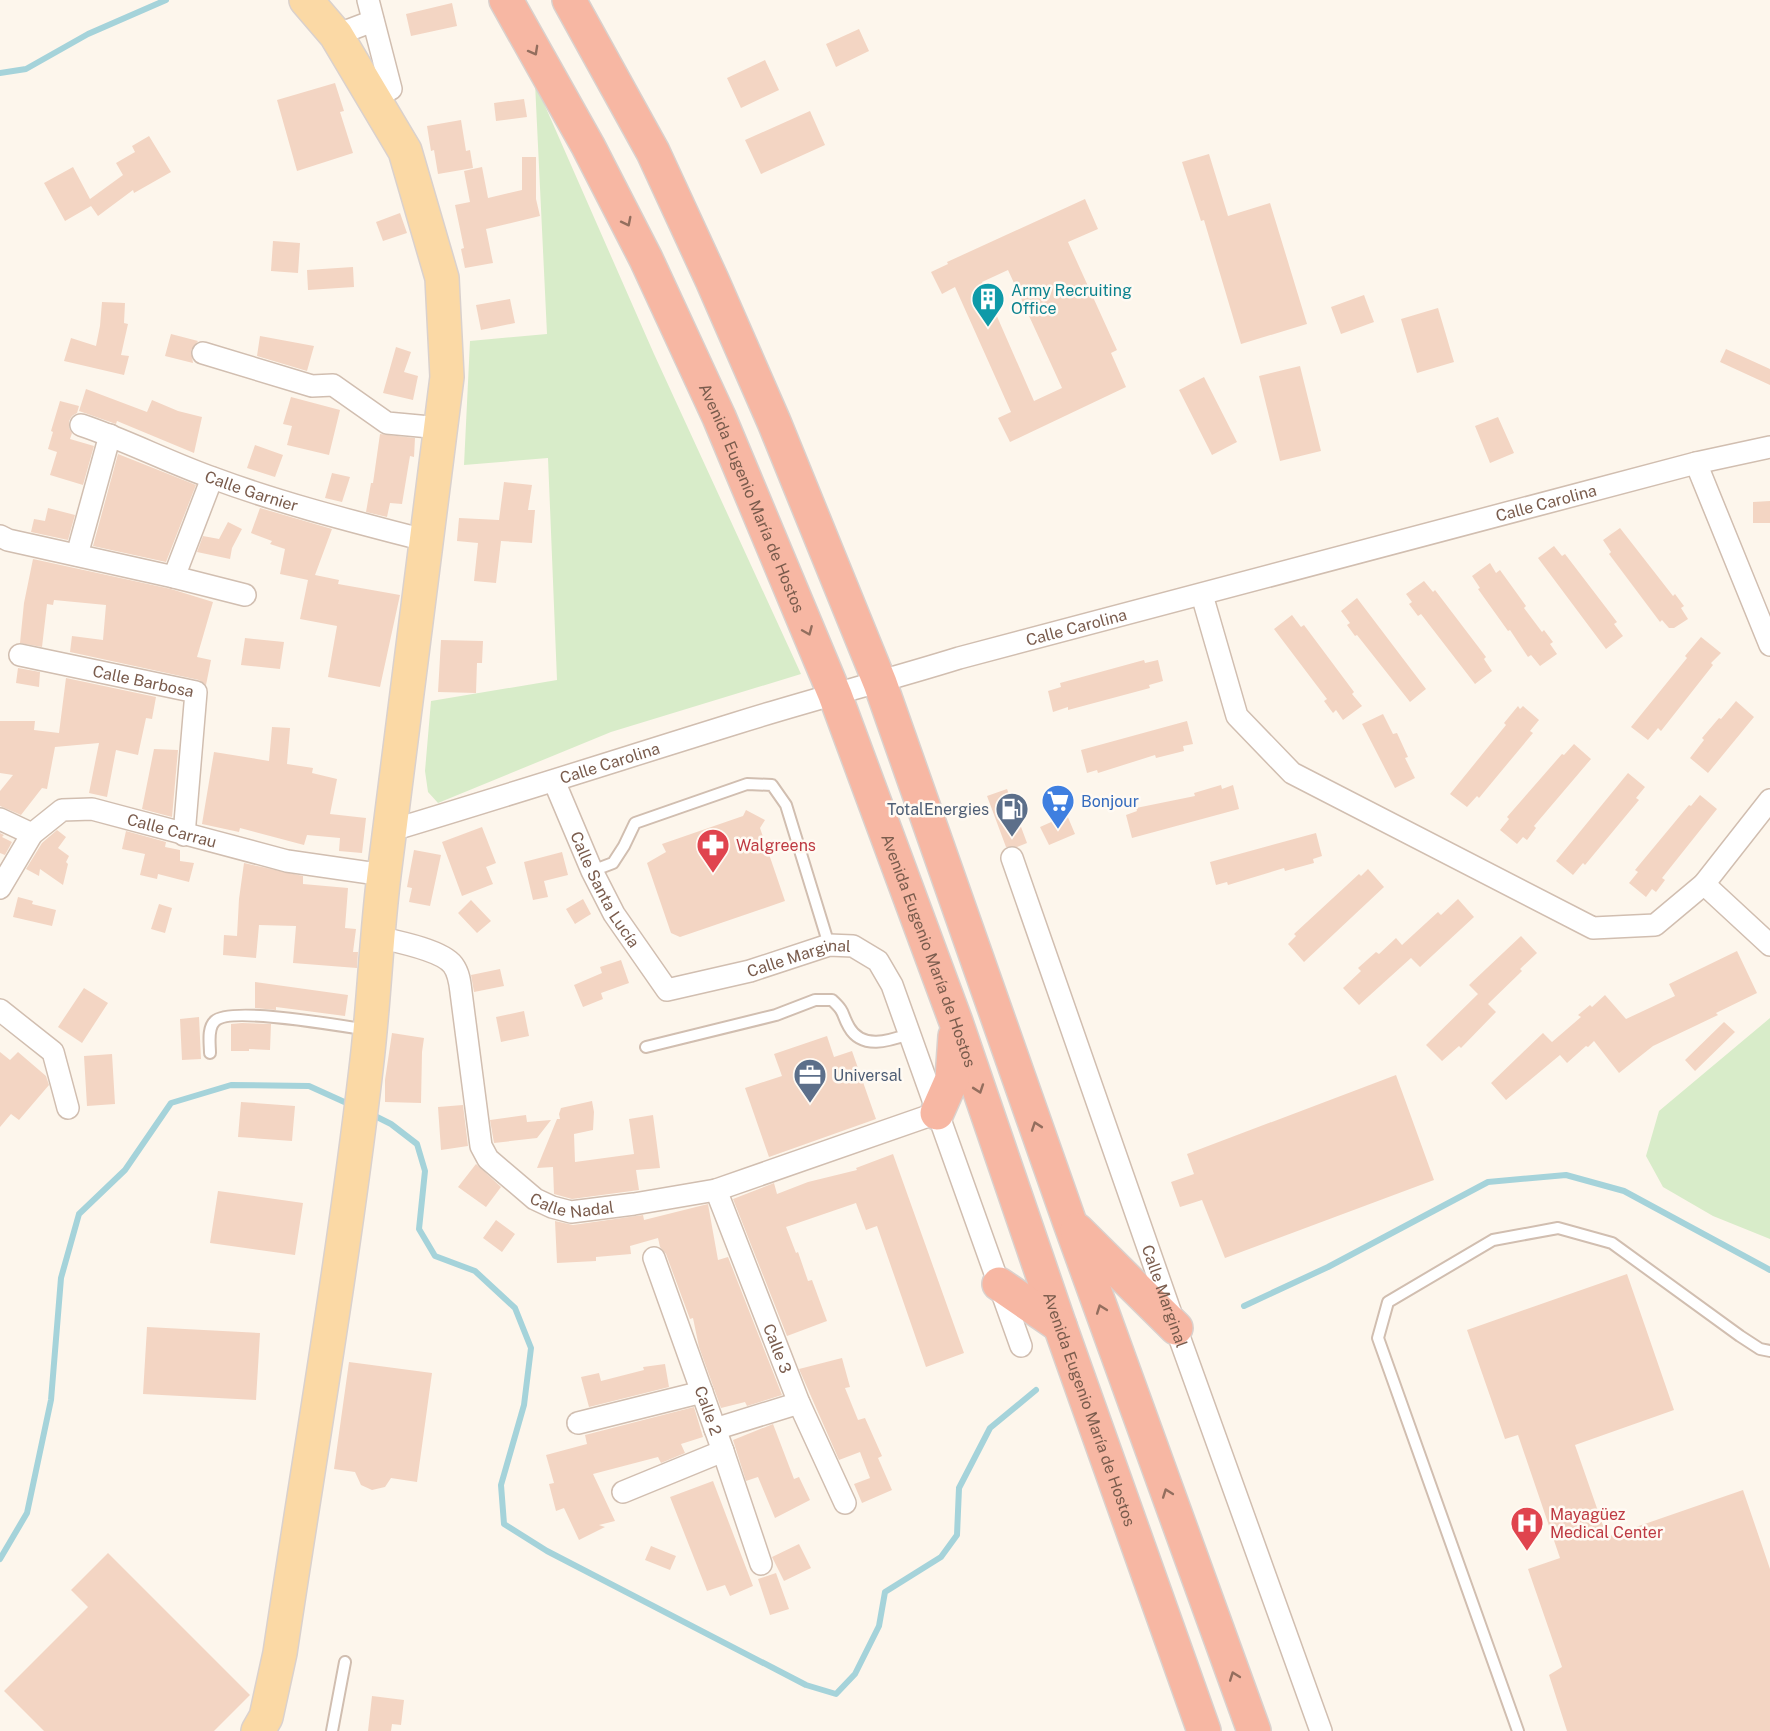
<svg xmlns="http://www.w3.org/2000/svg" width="1770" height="1731" viewBox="0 0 1770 1731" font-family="'Public Sans',sans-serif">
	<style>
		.green { fill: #d8ecc9 }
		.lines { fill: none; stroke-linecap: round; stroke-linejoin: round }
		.stream { stroke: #a5d3da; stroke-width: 6 }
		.building { fill: #f3d5c3; fill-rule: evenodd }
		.lane-casing { stroke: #d1beb0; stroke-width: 14 }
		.street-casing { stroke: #d1beb0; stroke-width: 24 }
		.primary-casing { stroke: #dad1cd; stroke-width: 36 }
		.highway-casing { stroke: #dad1cd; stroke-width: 36 }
		.lane { stroke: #fff; stroke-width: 10 }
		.street { stroke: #fff; stroke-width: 21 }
		.primary { stroke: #fbd9a5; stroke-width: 33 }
		.highway { stroke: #f7b7a3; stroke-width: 33 }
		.oneway { stroke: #936e5e }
		.labels { text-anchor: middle; stroke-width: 5; stroke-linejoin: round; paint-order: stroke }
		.culture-label { font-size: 16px; fill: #0d838f; stroke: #fffaf3; text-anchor: start }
		.street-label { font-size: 16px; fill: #7a5c4d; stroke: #fffaf3 }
		.shop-label { font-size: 16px; fill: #366cbe; stroke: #fffaf3; text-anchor: start }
		.service-label { font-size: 16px; fill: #4e5e75; stroke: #fffaf3; text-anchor: end }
		.health-label { font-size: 16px; fill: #be3a42; stroke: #fffaf3; text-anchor: start }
	</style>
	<rect width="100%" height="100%" fill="#fdf6ec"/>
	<!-- green -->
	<path class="green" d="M535,83L654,354L801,674L611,732L438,803L428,792L425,771L431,701L557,680L548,458L464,465L470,341L547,334Z
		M1770,1018V1239L1713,1216L1663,1187L1646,1156L1659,1111Z"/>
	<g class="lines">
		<!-- stream -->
		<path class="stream" d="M0,73L26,69L88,34L166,0
			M371,1114L391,1124L417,1144L425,1171L419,1229L435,1256L475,1271L515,1308L531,1348L524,1405L501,1485L504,1524L547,1551L806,1685L836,1694L855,1674L879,1626L885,1592L941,1557L957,1535L959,1488L990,1428L1036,1390
			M1244,1306L1328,1267L1488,1182L1566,1175L1624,1191L1770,1270
			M0,1559L27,1513L51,1400L61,1278L79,1214L125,1170L171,1103L231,1085L309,1086L351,1105"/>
	</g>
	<!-- building -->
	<path class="building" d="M452,3L457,26L411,36L406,14Z
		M859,29L869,51L836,67L826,44Z
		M765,60L779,90L741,108L727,78Z
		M335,83L344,111L340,112L353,153L297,171L277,100Z
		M524,99L527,117L496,121L494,103Z
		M810,111L825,145L761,174L745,140Z
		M461,120L466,151L470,150L473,168L438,174L434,150L431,151L427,126Z
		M149,136L171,172L134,193L133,190L98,216L91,206L65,221L44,183L73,167L90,199L123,175L116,163L135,152L132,146Z
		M1209,154L1228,216L1270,203L1307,324L1241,344L1204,220L1201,221L1182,162Z
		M522,157H536V199L540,216L486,229L493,263L465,268L461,249L464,248L455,205L470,202L464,171L482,167L488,198L522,190Z
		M1085,199L1098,229L1068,242L1117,350L1111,353L1126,387L1010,442L998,418L1011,412L955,287L942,294L931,272L948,264L947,262ZM1008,270L1062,388L1034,401L982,282Z
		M400,213L407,233L383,241L376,222Z
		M273,241L300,243L298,273L271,271Z
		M353,267L354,287L308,290L307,270Z
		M1364,295L1374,322L1341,334L1331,307Z
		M510,299L515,323L481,330L476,305Z
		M102,302L125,303L124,323L128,324L121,355L129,356L124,375L64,361L71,338L96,346L100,326Z
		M1438,308L1454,362L1417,373L1401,319Z
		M171,334L198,341L191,350L193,363L165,356Z
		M260,336L314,346L307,371L257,356Z
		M396,347L411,352L404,372L418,376L413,400L383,393Z
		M1726,349L1770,369V385L1720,362Z
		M1300,366L1321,451L1280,461L1259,376Z
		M1204,377L1237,442L1212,455L1179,390Z
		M86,389L147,412L152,400L178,411L202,417L194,453L117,421L116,424L79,411Z
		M291,397L340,410L329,455L287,445L292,426L283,424Z
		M60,401L79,406L77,413L72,416L69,421V428L72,433L70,439L94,446L83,485L50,475L57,452L48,449L53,432L51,431Z
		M1498,417L1514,453L1490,463L1475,426Z
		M380,434L415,438L414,457L410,456L402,504L390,503L387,517L366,512L371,483H373Z
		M255,445L283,455L275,477L247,468Z
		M118,454L196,485L166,562L93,546Z
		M332,473L350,477L342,502L325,498Z
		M504,482L532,485L528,510H535L532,543L501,541L496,583L474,581L478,543L457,541L459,518L499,520Z
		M1770,501V523H1753V502Z
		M48,508L75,515L68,540L31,532L34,519L45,521Z
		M260,508L332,529L315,575L339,580L338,584L400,595L380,687L328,677L337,626L300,619L308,580L280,574L285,549L270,544L272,541L251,533Z
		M228,522L242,529L232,548L230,559L197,552L203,536L219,539Z
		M1620,528L1673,596L1675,594L1684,606L1681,608L1688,619L1674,628H1669L1662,620L1660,622L1609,554L1611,552L1603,540Z
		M1554,546L1562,556L1565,554L1617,622L1614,624L1623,636L1606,649L1538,558Z
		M33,559L171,589L213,602L197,657L211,660L206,685L199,680L70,652L72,636L103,640L106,605L54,600L53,605L47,604L42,647L20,643L24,603Z
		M1490,563L1496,573L1500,570L1526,606L1524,608L1542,632L1544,630L1553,642L1550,644L1557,654L1540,666L1531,655L1528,657L1510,630L1508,631L1478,589L1480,588L1472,576Z
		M1424,581L1433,592L1435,590L1486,657L1484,659L1492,671L1475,684L1421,614L1418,616L1409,604L1412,602L1406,594Z
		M1357,598L1426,689L1410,702L1357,635L1355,636L1347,625L1350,623L1341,611Z
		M1292,615L1301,627L1304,625L1354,692L1352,694L1362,706L1343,720L1336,710L1333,713L1324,701L1327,699L1274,629Z
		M1701,637L1721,653L1711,663L1713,665L1661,731L1658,728L1648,740L1631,727L1687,658L1685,656Z
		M245,638L284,642L280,669L241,665Z
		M441,640L483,641L482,663H477L476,693L438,692Z
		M1144,660L1145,663L1158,660L1163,681L1149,685L1150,688L1068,710V707L1053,712L1048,691L1061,687L1060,683Z
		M18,668L40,672L39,687L16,683Z
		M66,678L156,697L152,719L146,718L138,755L116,750L107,797L89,793L99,743L55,747L47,789L42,788L21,815L0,806V791L13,775L0,773V721H35L34,730L59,733Z
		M1736,701L1754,717L1708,773L1690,758L1704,740L1702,738L1719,718L1721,719Z
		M1518,706L1520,709L1523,706L1539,720L1530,731L1533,733L1479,798L1477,796L1467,807L1450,794L1506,725L1504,723Z
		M1383,714L1393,734L1397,733L1408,757L1405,758L1415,778L1395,788L1362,724Z
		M1187,721L1193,744L1183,746L1184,751L1156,758L1155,755L1098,773L1097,770L1087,773L1081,750Z
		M272,727L290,728L287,764L313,768L312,773L337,779L330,814L366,818L362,853L339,851L340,838L307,835L304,845L240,828L239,832L202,824L214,752L269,761Z
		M1574,744L1591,759L1534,826L1536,828L1527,840L1523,837L1517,844L1500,830L1509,819L1507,817L1562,754L1564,755Z
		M154,749L178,750L172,817L142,809Z
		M1628,773L1645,787L1636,798L1639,800L1585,865L1583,863L1573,875L1556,861Z
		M1221,785L1222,789L1233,785L1239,809L1132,838L1126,815L1137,811L1136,808L1195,796L1194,793Z
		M1007,789L1027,843L1017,847H1006L987,796Z
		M1700,795L1717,809L1662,878L1665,880L1656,892L1652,889L1646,897L1629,883L1638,872L1635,870L1689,805L1691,806Z
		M746,810L765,820L760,828L785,901L680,937L671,933L647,863L666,852L662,844L743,816Z
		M1067,815L1075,834L1049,845L1040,827Z
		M482,827L496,863L486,867L493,884L462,896L442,842Z
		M57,830L66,837L58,848L69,856L66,862L68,864L63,885L40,869L39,876L26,869L42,843Z
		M126,831L166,842L165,847L180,850V861L194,863L189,882L158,874L157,879L140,875L145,854L122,849Z
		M0,833L4,835L2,837L12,842L5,855L0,853Z
		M1316,833L1322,856L1313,859L1314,863L1285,871L1284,868L1228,885L1227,882L1216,885L1210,862Z
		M414,850L441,855L430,906L409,902L412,888L407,887Z
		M562,852L568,875L544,881L548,897L533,900L524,862Z
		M244,863L303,876V884L348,888L345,928L356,929L353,952H358L357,968L293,963L296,926L259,925L256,958L223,955L224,935L237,936L239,899Z
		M1368,869L1384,887L1304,962L1288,944L1296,936L1294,934L1359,874L1361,876Z
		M18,897L33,901L32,904L56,910L52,926L13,917Z
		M583,899L591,914L575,924L566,909Z
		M1458,899L1474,917L1420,967L1411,958L1359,1005L1343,988L1361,971L1358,968L1376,952L1379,954L1396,938L1402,945L1438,912L1441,915Z
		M471,900L491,921L477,933L458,913Z
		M159,904L172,908L165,933L151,929Z
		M1521,936L1537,953L1520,969L1522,971L1488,1004L1496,1012L1461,1048L1459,1046L1442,1061L1426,1045L1478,994L1469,985Z
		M1737,951L1757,993L1716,1013L1718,1015L1653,1046L1619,1073L1594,1041L1588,1047L1586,1046L1567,1063L1560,1055L1506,1100L1491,1083L1543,1033L1552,1042L1581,1017L1578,1015L1590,1005L1592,1007L1605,995L1626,1019L1675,996L1669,984Z
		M621,960L629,983L601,993L603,999L583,1007L574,985L602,973L600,967Z
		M500,969L504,986L474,992L471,975Z
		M255,982L348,995L345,1016L276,1007V1010L255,1008Z
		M84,988L108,1003L82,1043L58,1027Z
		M524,1011L529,1036L501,1042L496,1017Z
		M199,1017L201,1059L182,1060L180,1019Z
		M1724,1022L1735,1032L1695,1071L1685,1060Z
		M242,1023L271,1024L270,1050L249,1049V1051H231V1024Z
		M392,1033L424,1038L422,1052L421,1103L385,1102V1080Z
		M827,1036L834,1057L852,1051L876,1119L769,1157L745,1088L782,1076L774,1054Z
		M0,1052L10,1060L18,1052L46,1076L49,1085L19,1120L11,1114L0,1127Z
		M112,1054L115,1104L87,1106L84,1056Z
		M1396,1075L1434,1180L1225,1258L1202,1200L1180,1207L1171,1182L1194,1174L1187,1154Z
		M592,1101L594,1112L593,1130L574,1134L575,1162L634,1154L629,1119L653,1115L660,1168L636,1170L639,1190L572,1199L554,1194L553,1167L537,1168L557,1119H560L559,1114L561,1108Z
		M241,1102L295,1106L292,1141L238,1137Z
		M463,1105L468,1146L441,1150L438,1107Z
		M526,1115L527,1122L551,1120L537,1138L494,1143L490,1120Z
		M893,1154L964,1353L926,1367L877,1226L866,1230L856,1203L786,1227L796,1253L798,1252L808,1281L812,1280L827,1321L787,1336L733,1199L774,1183L777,1194L808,1182L857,1170L856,1168Z
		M476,1164L501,1187L486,1207L458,1187Z
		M218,1191L303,1203L295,1255L210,1243Z
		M708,1204L718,1260L728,1257L782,1395L747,1406L745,1402L721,1408L699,1347L693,1318L690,1319L666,1254L660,1247L658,1238L630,1246L631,1254L596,1257V1261L557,1263L555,1221L573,1225L643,1215L644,1220Z
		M496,1220L515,1234L502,1252L483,1238Z
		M1627,1274L1674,1410L1575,1445L1607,1537L1743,1490L1770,1569V1731H1567L1549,1675L1562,1667L1528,1569L1560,1558L1518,1435L1505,1439L1467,1330Z
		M147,1327L260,1333L256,1400L143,1394Z
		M842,1358L850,1387L845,1388L858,1420L865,1418L882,1456L878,1458L892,1490L862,1503L854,1484L870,1478L860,1452L839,1460L799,1369Z
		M349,1362L432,1373L417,1482L391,1478L385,1487L372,1490L361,1485L355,1472L334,1469Z
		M665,1364L669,1387L589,1407L581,1377L599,1373L601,1381L644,1370L643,1367Z
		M694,1407L703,1437L681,1444L685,1453L661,1463L658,1457L593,1474L615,1521L599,1525L605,1527L579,1540L564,1508L556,1511L549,1484L554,1483L546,1455L587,1444L585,1435Z
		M773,1424L794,1479L799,1477L810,1500L775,1518L758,1477L746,1481L733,1440Z
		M713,1481L753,1586L730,1596L725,1585L707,1591L670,1497Z
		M799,1544L811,1568L784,1581L772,1557Z
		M651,1546L676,1556L670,1570L645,1560Z
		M108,1553L250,1695L214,1731H44L4,1691L88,1607L71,1590Z
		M776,1573L789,1609L770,1615L758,1579Z
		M372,1696L404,1700L401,1725L392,1724L391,1731H368Z"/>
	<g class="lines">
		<!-- lane casing -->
		<g class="lane-casing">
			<path id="lane" d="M592,871L613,863L624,846L635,823L747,784L772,785L786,805L829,945
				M646,1047L776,1015L815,1000H832C846,1013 841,1013 849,1027C862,1050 889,1041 909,1034
				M210,1053C210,1044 207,1028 215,1021C230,1006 342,1026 368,1030
				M332,1731L345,1662
				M1518,1731L1378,1338L1388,1302L1493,1240L1558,1228L1612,1243L1740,1336L1760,1349L1770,1351"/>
		</g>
		<!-- street casing -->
		<g class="street-casing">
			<g id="street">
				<path d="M368,0L391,89"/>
				<path d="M336,35L373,21"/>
				<path d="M203,353L312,386L333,385L387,423L441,428"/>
				<path id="s1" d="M81,425C126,440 168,462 213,478C283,504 355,522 428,541"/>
				<path d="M1696,463L1770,645"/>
				<path d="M0,536L8,540L174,577L245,595"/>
				<path d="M77,555L110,435"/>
				<path d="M174,577L212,478"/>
				<path d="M1202,595L1237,716L1292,773L1593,928L1655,925L1704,884L1770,800"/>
				<path id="s2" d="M20,655L196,692L184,835"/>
				<path id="s3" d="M554,781L592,871L614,914L667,990L750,971L829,945L853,946L878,961L892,985L1021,1346"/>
				<path d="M0,819L32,834"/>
				<path id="s4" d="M389,831C506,796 621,759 737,723C810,700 885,681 959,658L1696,463L1770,447"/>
				<path id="s5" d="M1012,858L1176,1328L1321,1731"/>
				<path d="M1704,884L1770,945"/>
				<path id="s6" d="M0,888L32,834L62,810L92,809L287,861L384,875"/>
				<path id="s7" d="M377,937C395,941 442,950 453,965C459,973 460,983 461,992L481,1146L488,1159L535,1199L552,1207L571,1212L634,1204L716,1190L937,1113"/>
				<path d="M0,1010L53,1052L68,1108"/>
				<path id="s8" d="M716,1190L799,1403L845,1503"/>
				<path id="s9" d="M654,1258L723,1451L761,1564"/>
				<path d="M578,1423L702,1392"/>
				<path d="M715,1429L799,1403"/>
				<path d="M623,1492L723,1451"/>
			</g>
		</g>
		<!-- primary casing -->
		<g class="primary-casing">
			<path id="primary" d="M258,1731L266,1717L280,1653C309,1459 343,1264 366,1069C374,1005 376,939 384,875L447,377L442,278L405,151L336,35L306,0"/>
		</g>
		<!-- highway casing -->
		<g class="highway-casing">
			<g id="highway">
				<path id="s10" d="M506,0L588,146L646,259L719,417L835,695L956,1022L1060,1326L1204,1731"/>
				<path d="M569,0L653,152L712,280L774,422L880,683L1070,1223L1254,1731"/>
				<path d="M937,1113L952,1079L955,1036"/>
				<path d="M1077,1230L1176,1328"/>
				<path d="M999,1284L1060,1326"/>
			</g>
		</g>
		<!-- lane -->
		<use href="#lane" class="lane"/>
		<!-- street -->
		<use href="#street" class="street"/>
		<!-- primary -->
		<use href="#primary" class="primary"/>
		<!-- highway -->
		<use href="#highway" class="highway"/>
	</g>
	<!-- one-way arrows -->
	<defs><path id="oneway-chevron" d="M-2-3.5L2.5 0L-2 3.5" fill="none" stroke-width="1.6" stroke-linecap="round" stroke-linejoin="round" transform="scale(1.5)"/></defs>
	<g class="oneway">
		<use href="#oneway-chevron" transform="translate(534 51) rotate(61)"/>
		<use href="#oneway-chevron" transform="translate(627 222) rotate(63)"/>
		<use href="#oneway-chevron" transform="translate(808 631) rotate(67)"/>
		<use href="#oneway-chevron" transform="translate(979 1089) rotate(71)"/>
		<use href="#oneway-chevron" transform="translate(1036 1126) rotate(-109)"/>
		<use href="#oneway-chevron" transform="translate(1101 1309) rotate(-110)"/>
		<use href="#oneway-chevron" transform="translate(1167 1493) rotate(-110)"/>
		<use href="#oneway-chevron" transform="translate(1234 1676) rotate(-110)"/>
	</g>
	<!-- icons -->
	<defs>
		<g id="building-pin" transform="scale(1.725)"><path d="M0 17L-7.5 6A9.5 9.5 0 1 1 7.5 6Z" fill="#0f9aa8" stroke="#fffaf3"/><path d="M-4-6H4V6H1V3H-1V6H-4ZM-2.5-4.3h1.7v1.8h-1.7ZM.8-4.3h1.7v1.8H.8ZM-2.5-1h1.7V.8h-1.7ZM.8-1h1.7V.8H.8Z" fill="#fff"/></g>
		<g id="supermarket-pin" transform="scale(1.725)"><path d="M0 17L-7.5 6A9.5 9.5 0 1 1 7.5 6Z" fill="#3f7fe0" stroke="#fffaf3"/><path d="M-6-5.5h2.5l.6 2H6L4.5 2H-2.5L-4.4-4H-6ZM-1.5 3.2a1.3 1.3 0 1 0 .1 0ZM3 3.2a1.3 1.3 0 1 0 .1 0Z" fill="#fff"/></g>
		<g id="fuel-pin" transform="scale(1.725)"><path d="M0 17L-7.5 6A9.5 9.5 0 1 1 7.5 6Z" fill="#5c6f8a" stroke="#fffaf3"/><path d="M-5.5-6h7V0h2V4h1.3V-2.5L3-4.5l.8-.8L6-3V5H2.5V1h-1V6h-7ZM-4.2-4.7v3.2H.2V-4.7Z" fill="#fff"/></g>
		<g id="pharmacy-pin" transform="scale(1.725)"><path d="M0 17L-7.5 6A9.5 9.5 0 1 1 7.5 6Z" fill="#e0444e" stroke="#fffaf3"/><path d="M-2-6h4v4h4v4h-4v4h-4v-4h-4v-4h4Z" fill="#fff"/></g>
		<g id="office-pin" transform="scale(1.725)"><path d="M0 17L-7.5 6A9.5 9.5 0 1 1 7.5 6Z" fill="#5c6f8a" stroke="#fffaf3"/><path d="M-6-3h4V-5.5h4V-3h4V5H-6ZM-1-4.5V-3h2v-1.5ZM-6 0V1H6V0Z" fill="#fff"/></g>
		<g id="hospital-pin" transform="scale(1.725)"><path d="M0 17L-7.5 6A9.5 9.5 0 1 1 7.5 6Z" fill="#e0444e" stroke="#fffaf3"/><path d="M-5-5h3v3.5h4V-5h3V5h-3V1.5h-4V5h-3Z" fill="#fff"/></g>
	</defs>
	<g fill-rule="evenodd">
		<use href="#building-pin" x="988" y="299"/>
		<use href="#supermarket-pin" x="1058" y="801"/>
		<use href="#fuel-pin" x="1012" y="809"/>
		<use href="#pharmacy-pin" x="713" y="845"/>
		<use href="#office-pin" x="810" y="1075"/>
		<use href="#hospital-pin" x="1527" y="1523"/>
	</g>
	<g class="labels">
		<!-- culture labels -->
		<g class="culture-label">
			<text x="1011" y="296">Army Recruiting<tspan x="1011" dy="18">Office</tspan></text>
		</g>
		<!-- street labels -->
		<g class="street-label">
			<text dy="6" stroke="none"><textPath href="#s1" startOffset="183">Calle Garnier</textPath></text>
			<text dy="6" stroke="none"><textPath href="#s10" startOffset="556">Avenida Eugenio María de Hostos</textPath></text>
			<text dy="6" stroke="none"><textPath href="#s4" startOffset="1203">Calle Carolina</textPath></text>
			<text dy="6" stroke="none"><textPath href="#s4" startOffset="717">Calle Carolina</textPath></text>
			<text dy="6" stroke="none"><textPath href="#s2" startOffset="126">Calle Barbosa</textPath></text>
			<text dy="6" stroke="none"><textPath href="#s4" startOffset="231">Calle Carolina</textPath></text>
			<text dy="6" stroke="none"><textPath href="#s6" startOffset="214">Calle Carrau</textPath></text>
			<text dy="6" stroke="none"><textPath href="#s3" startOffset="120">Calle Santa Lucía</textPath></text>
			<text dy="6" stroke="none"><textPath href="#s10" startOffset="1042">Avenida Eugenio María de Hostos</textPath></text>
			<text dy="6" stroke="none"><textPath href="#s3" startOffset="375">Calle Marginal</textPath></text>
			<text dy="6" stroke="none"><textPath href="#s7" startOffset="381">Calle Nadal</textPath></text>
			<text dy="6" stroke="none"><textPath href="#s5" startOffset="464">Calle Marginal</textPath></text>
			<text dy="6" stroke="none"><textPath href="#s8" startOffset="170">Calle 3</textPath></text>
			<text dy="6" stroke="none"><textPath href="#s9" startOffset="162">Calle 2</textPath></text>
			<text dy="6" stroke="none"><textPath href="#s10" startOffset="1528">Avenida Eugenio María de Hostos</textPath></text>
		</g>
		<!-- shop labels -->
		<g class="shop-label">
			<text x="1081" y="807">Bonjour</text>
		</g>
		<!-- service labels -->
		<g class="service-label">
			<text x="989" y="815">TotalEnergies</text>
			<text x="833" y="1081" text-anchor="start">Universal</text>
		</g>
		<!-- health labels -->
		<g class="health-label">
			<text x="736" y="851">Walgreens</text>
			<text x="1550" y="1520">Mayagüez<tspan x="1550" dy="18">Medical Center</tspan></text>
		</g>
	</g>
</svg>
